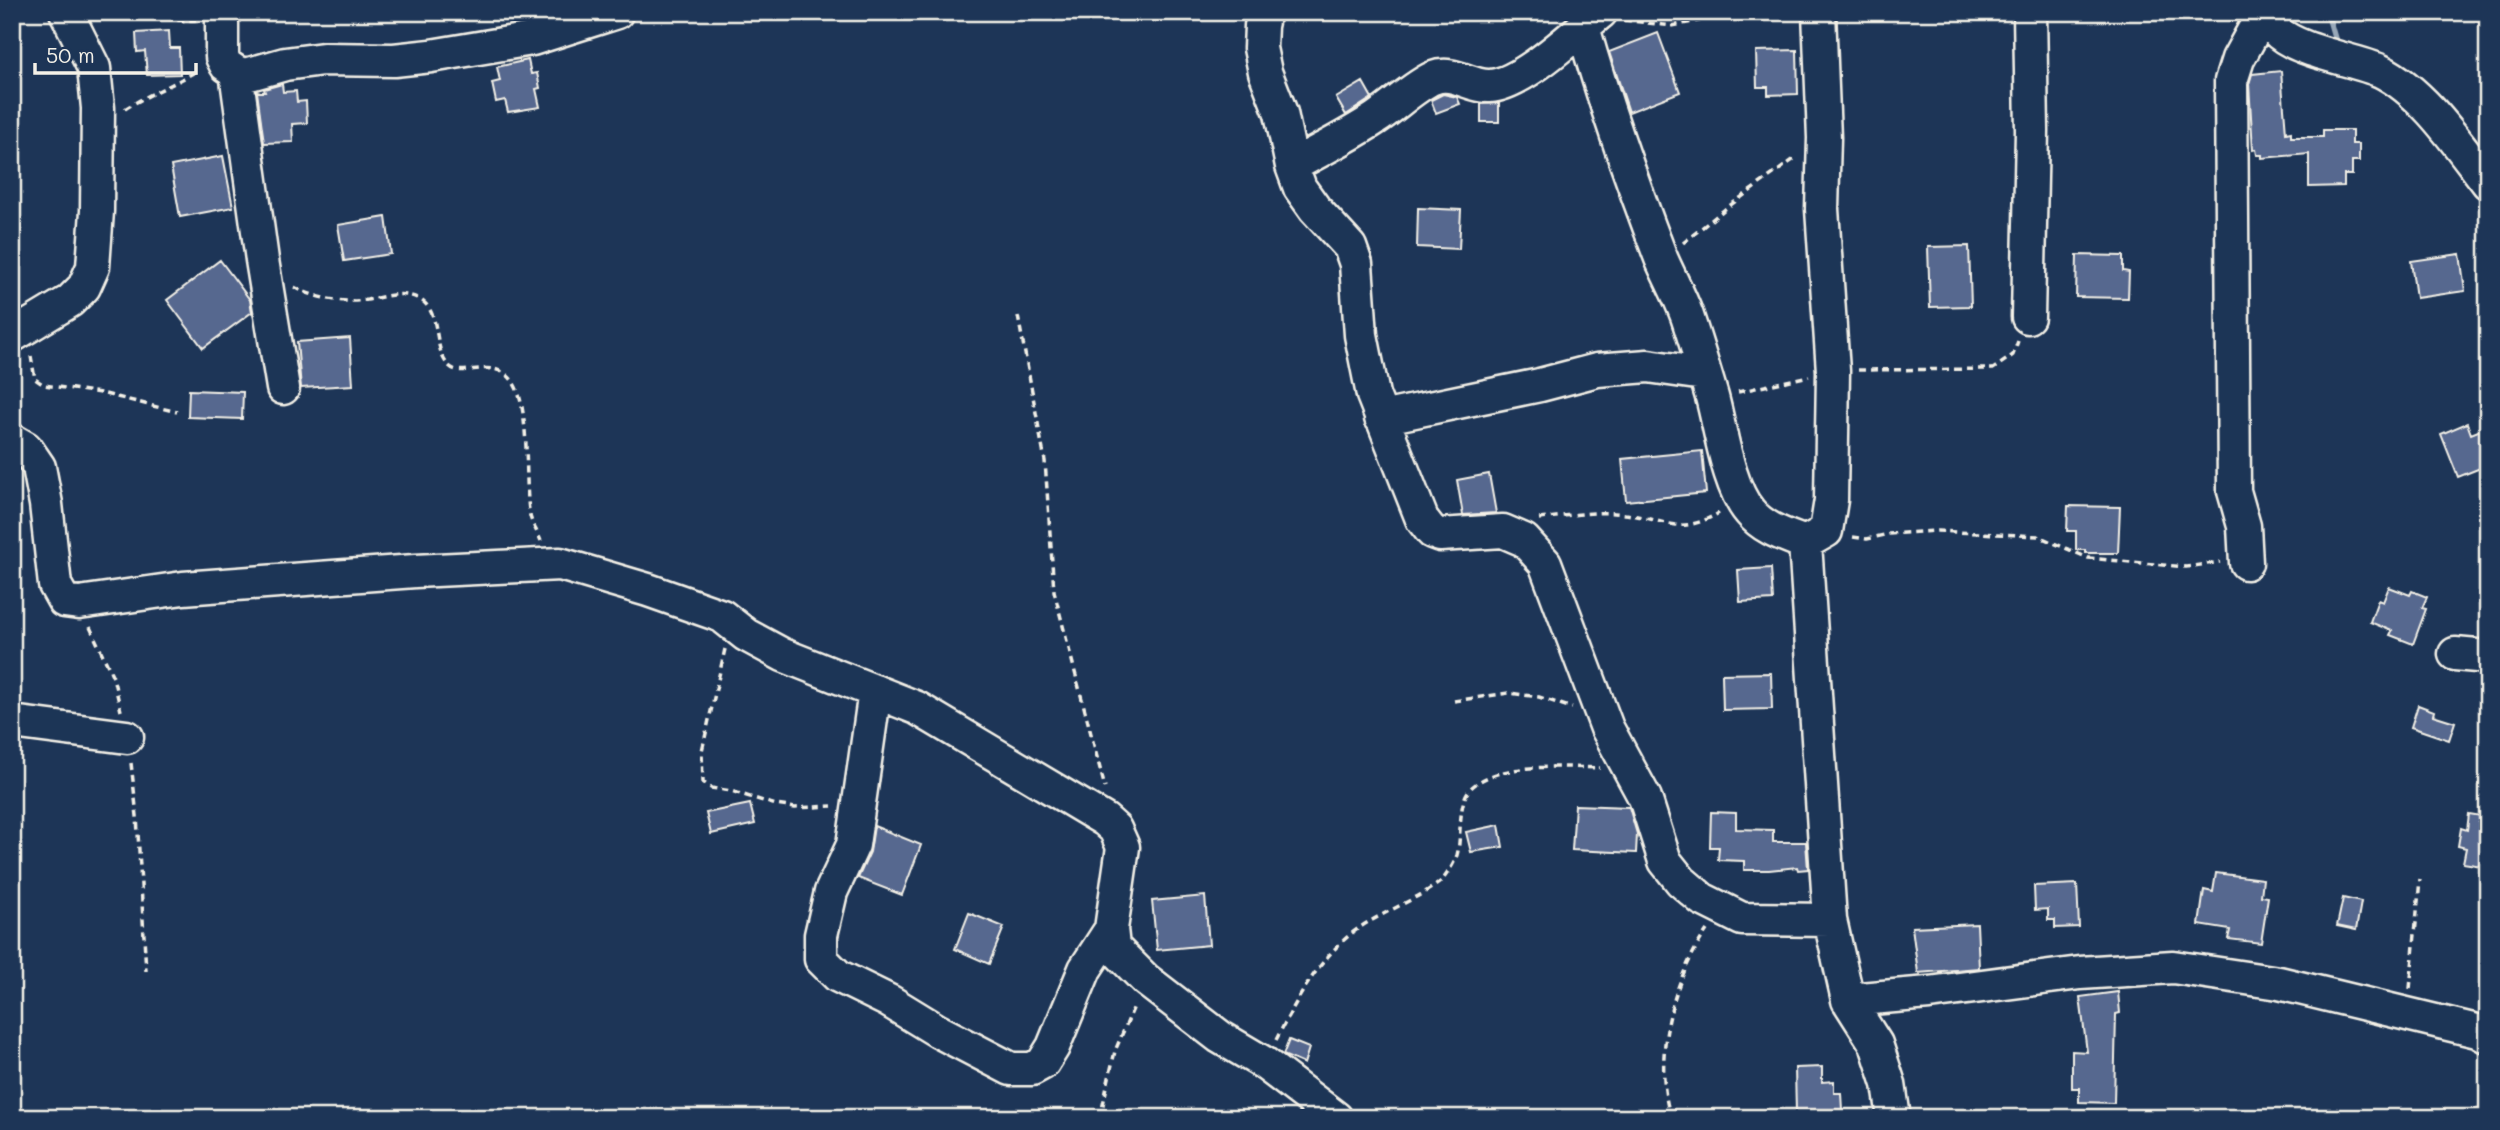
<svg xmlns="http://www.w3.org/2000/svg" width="2500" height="1130" viewBox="0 0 2500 1130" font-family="Mali,sans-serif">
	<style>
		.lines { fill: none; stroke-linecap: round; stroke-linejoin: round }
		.stream { stroke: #98a8b8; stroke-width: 6 }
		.building { fill: #57688f; stroke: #f4f1e8; stroke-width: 2 }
		.minor-casing { stroke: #f4f1e8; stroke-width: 37 }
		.path { stroke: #f4f1e8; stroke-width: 3.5; stroke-dasharray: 7 5; stroke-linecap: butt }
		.minor { stroke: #1d3557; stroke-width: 32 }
	</style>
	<rect width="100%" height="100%" fill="#1d3557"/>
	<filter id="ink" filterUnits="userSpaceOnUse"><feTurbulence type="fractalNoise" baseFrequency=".0143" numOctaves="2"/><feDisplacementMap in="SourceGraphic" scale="14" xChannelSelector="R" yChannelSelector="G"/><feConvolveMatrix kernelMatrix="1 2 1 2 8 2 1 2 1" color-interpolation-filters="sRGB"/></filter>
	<g filter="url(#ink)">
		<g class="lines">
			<!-- stream -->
			<path class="stream" d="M2327,12L2337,46"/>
		</g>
		<!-- building -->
		<path class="building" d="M169,31L170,48H179L180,74L147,75L145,51L137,52L136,33Z
			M1658,33L1680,92L1629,112L1609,52Z
			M1797,50L1798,94L1768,95V87H1757L1756,51Z
			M528,60L531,74L537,73L540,88L536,89L540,107L508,112L505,100L496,102L492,83L500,81L497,67Z
			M2281,71L2286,133L2291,132V137H2323V130H2352V144H2359V161H2352V175H2344V186L2309,187V154L2262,158V155H2257L2256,149L2253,150L2249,84L2252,74Z
			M1363,82L1372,98L1346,115L1336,98Z
			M282,84L283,92L296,91L297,102L306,101L307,123L292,124L293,142L264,143L257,92H265L264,89Z
			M1443,94L1457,97L1460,104L1436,113L1431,100Z
			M1499,103V122H1481V104Z
			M223,156L233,207L180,217L171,166Z
			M1418,208L1461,210L1459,249L1417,247Z
			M386,217L391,254L344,261L338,225Z
			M1969,246L1971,306L1930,307L1928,247Z
			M2460,254L2465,291L2416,298L2411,261Z
			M2077,255L2123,256V271L2129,272L2128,298L2076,297Z
			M220,260L250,300L252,312L203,348L167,300Z
			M350,338L353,385L301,388L297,342Z
			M189,390L243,392L242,419L188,417Z
			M2467,423L2471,434L2488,427V465L2458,477L2441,434Z
			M1702,451L1706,493L1626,501L1622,459Z
			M1489,474L1496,513L1463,515L1457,480Z
			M2068,506L2120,507L2118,553H2085V550H2076V531H2067Z
			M1771,568L1773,600L1740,602L1738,570Z
			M2389,587L2410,595L2412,591L2427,597L2422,608L2426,609L2413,644L2390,635L2392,631L2370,622L2378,600L2383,602Z
			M1771,673L1772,709L1723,710L1722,674Z
			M2418,705L2434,711L2433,715L2455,722L2449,740L2411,727Z
			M750,804L755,824L711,834L706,813Z
			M1575,805L1629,807L1637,834L1636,853L1572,850Z
			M1711,812L1736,813V829L1773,830V842H1806L1808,869L1798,870L1797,867L1769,870H1744V861L1718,860L1719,847H1710Z
			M2469,814L2488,817V867L2463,863L2466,848L2458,846L2461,828L2467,830Z
			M1499,825L1503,847L1471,852L1466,832Z
			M874,826L921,845L902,895L858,878L870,852Z
			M2216,873L2263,879L2261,896L2268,897L2261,943L2228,939L2230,930L2199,925L2204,890L2213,892Z
			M2077,884L2079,927L2055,928V920H2048V909L2035,910L2034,886Z
			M1205,896L1209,945L1157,950L1152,901Z
			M2343,898L2361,902L2356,930L2337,926Z
			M969,913L1004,927L989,964L955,949Z
			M1977,924L1979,968L1918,973L1912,927Z
			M2118,992L2120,1013L2116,1014L2114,1103L2079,1102V1088H2072V1051L2087,1052L2080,997Z
			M1289,1040L1309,1048L1304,1064L1283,1055Z
			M1822,1067V1082L1834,1081V1093H1841L1842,1110H1835L1836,1118H1815V1112H1796L1795,1068Z"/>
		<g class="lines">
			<!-- minor casing -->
			<g class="minor-casing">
				<path id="minor" d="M222,12V57L226,65L236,72L246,75L285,64L323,59L394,60L431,56L532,39L617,12
					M1264,12L1261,26L1260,48L1265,72L1281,113L1292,166L1300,188L1315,209L1350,247L1356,264L1361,335L1373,395L1422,519L1432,532L1440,535L1503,531L1524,540L1545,563L1607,728L1645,798L1665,861L1681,881L1702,899L1742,919L1830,920
					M1819,12L1824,138L1822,209L1833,371L1831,500L1826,531L1805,543L1830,920L1848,1000L1876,1044L1889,1084L1894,1118
					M2265,12C2268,18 2272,25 2276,30C2294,51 2354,59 2381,71C2425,93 2459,146 2488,183
					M1583,27C1605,105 1632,182 1661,258C1669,277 1680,296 1687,316C1696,343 1704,370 1712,397C1721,430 1728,487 1750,512C1764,529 1785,535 1805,543
					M236,72L262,260L283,388
					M1292,166C1320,150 1349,136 1376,118C1393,107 1416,85 1433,78C1454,70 1470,87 1490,86C1523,84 1575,33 1601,12
					M2028,317L2032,131L2030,12
					M12,336L70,301L84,287L93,267L97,211L98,108L94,68L66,12
					M1381,418L1540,385L1597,370L1648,366L1704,374
					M12,440L26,448L39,467L46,504L55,585L64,601L79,603L183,588L415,571L560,564L648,590L722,616L746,635L783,655L917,708L1105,820L1115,829L1123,847L1111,929L1113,947L1146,980L1220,1037L1264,1063L1336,1118
					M2246,563L2244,526L2234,491L2231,81L2238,59L2264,12
					M2455,654L2488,657
					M875,691L853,845L831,892L821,935V959L838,976L889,1001L938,1031L1011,1069H1032L1043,1063L1053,1047L1085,969L1111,929
					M12,722L127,737
					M1848,1000L1929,993L2080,973L2173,967L2279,983L2477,1031L2488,1037"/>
			</g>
			<!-- path -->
			<path class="path" d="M155,12C167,21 182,21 196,20
				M1624,20L1672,26L1744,12
				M125,109C148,94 174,85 198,70
				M1683,243L1725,209L1797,157
				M294,287C318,299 340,303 367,300C384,297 402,290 419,299C442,311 432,347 448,365C461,380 487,358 508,376C533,398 523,482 530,516C532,524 538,533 541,541
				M1018,316L1045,461L1054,591L1105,788
				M31,356L35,379L44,385L101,393L177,412
				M1858,370L1993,369L2013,355L2018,341
				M1738,392L1809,376
				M1539,519C1567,516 1597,510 1625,514C1667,519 1676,537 1719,513
				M1853,537L1867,539L1889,534L1937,531L2038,536L2088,558L2186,567L2220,562
				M90,627L113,677L121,711
				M725,649L702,751L703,782L711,788L731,791L776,805L795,808L832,806
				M1454,701L1509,693L1539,697L1572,708
				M131,763L137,816L146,971
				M2410,989L2420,879
				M1276,1040C1297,999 1322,952 1362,926C1380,914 1434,891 1444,878C1449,871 1454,864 1457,855C1462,838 1457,801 1471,788C1497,762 1565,767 1600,768
				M1100,1118L1115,1051L1135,1004
				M1671,1118C1652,1058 1672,981 1707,930"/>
			<!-- minor -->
			<use href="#minor" class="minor"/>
		</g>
	</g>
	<!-- margin -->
	<rect width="2500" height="1130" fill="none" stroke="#1d3557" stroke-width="42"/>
	<rect x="21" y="21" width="2458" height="1088" fill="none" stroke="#f4f1e8" stroke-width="2.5" filter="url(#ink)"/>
	<!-- scale -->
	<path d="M35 63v10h161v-10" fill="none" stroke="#f4f1e8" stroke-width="3.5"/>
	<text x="46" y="63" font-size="21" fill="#f4f1e8" stroke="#1d3557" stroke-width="5" paint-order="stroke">50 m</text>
</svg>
